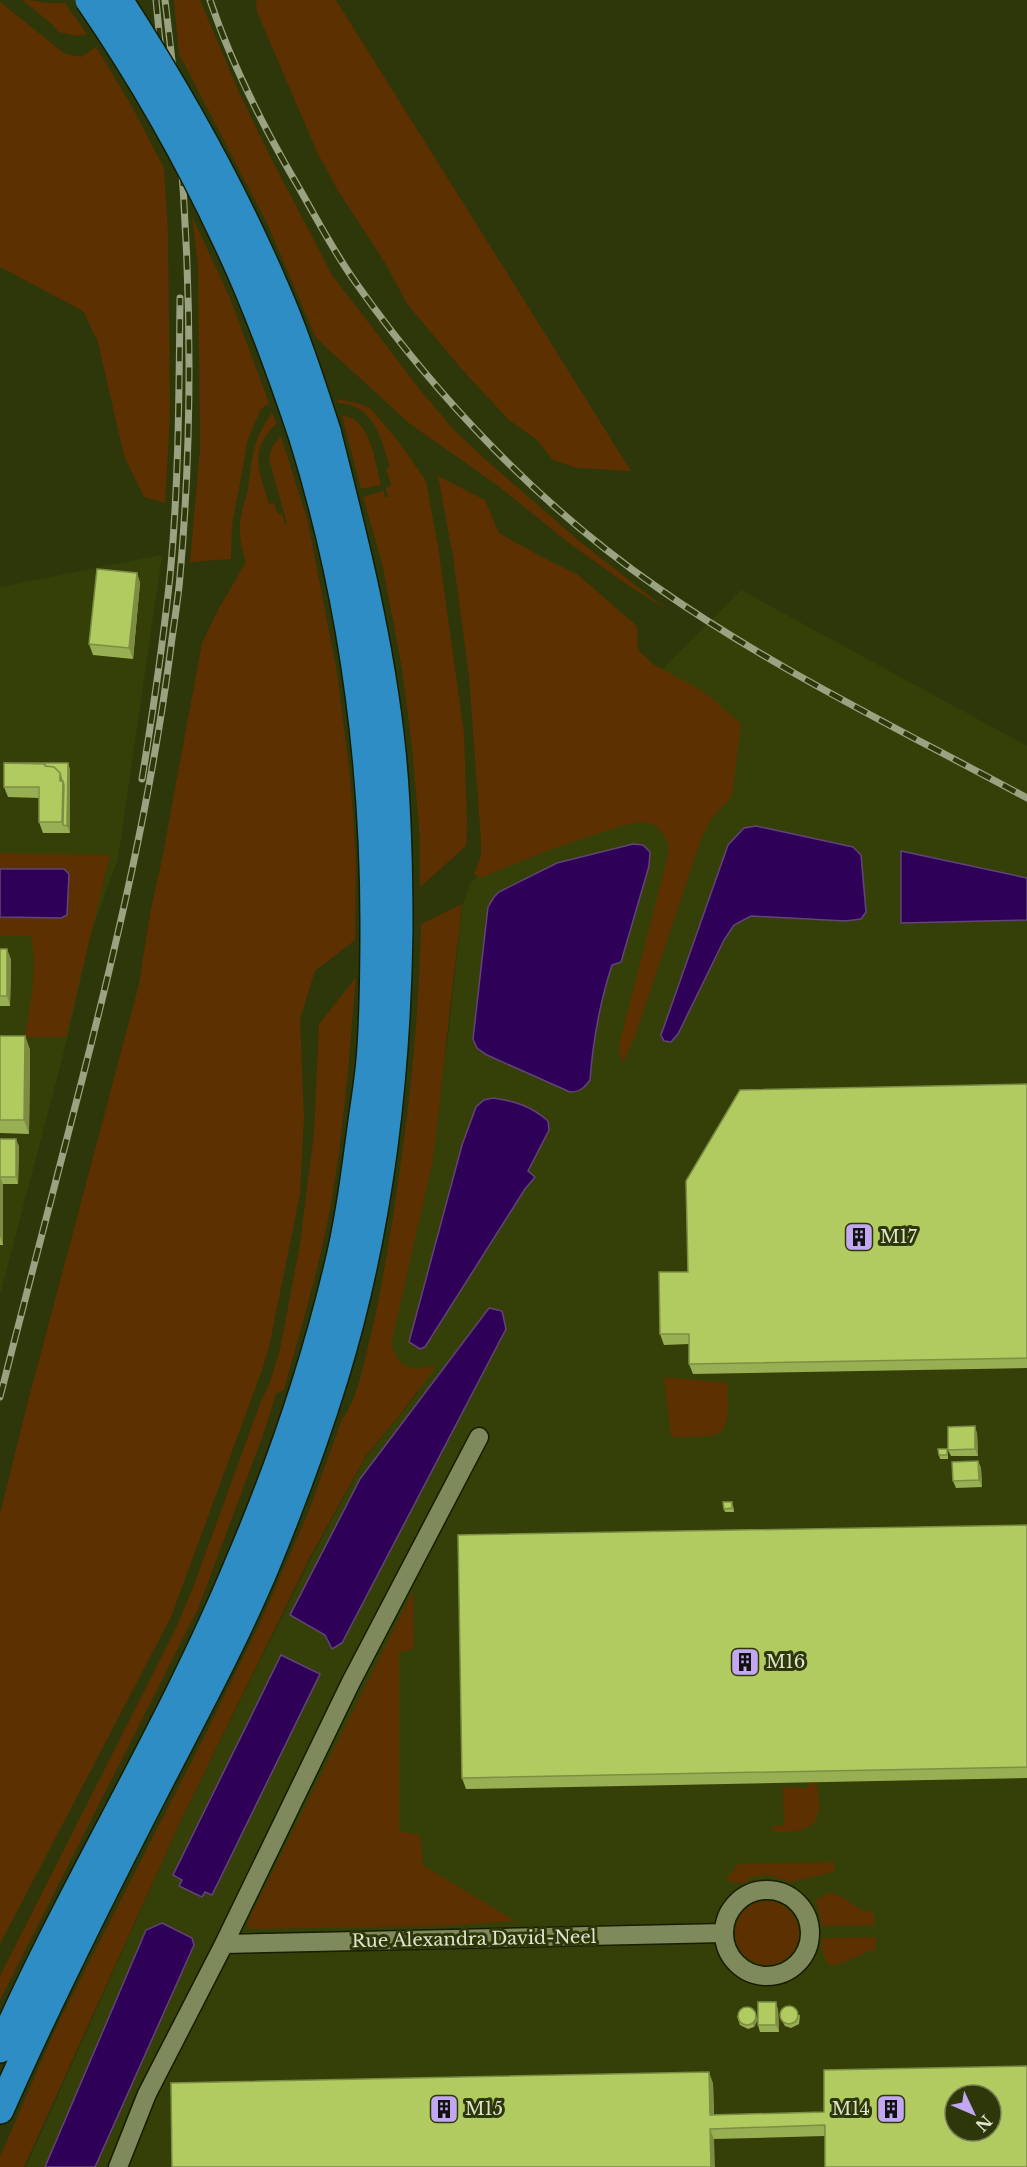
<svg xmlns="http://www.w3.org/2000/svg" width="1027" height="2167" viewBox="0 0 1027 2167" font-family="'Libre Baskerville',serif">
	<style>
		.built { fill: #354008; fill-rule: evenodd }
		.green { fill: #5c3000 }
		.water { fill: #2f0057; stroke: #63447a; stroke-width: 1.5 }
		.lines { fill: none; stroke-linecap: round; stroke-linejoin: round }
		.minor-casing { stroke: #161d00; stroke-width: 21 }
		.highway-casing { stroke: #161d00; stroke-width: 30 }
		.minor { stroke: #7e8a5c; stroke-width: 18 }
		.highway { stroke: #2f8dc6; stroke-width: 27 }
		.rail-casing { stroke: #99a281; stroke-width: 7 }
		.rail { stroke: #2d3709; stroke-width: 4.5; stroke-dasharray: 14; stroke-linecap: butt }
		.highway-bridge-casing { stroke: #161d00; stroke-width: 30; stroke-linecap: butt }
		.highway-bridge { stroke: #2f8dc6; stroke-width: 27 }
		.wall { fill: #99af53 }
		.shaded-wall { fill: #7d8e44 }
		.building { fill: #b2cb61; stroke: #7d8e44; stroke-width: 1.5; fill-rule: evenodd }
		.labels { text-anchor: middle; stroke-width: 6; stroke-linejoin: round; paint-order: stroke }
		.poi-label { font-size: 18px; fill: #dde4cc; stroke: #2d3709; text-anchor: start }
		.street-label { font-size: 18px; fill: #dde4cc; stroke: #2d3709 }
	</style>
	<rect width="100%" height="100%" fill="#2d3709"/>
	<!-- built -->
	<path class="built" d="M162,555L118,859L91,933L67,1040L0,1295V587Z
		M741,590L1027,746V2167H26L181,1820L310,1560L366,1457L419,1392L376,1367L429,1159L449,1030L462,906L470,884L477,877L499,833ZM955,2095H991V2131H955Z"/>
	<!-- green -->
	<path class="green" d="M22,0C38,0 47,5 65,3L87,34L77,36L58,32L52,24Z
		M174,0H200L239,92L269,154L332,275L421,391L454,430L486,460L578,540L666,609L632,588L570,544L497,485L410,424L316,338L268,225L179,54Z
		M256,0H336L631,471L577,468L553,460L537,440L509,420L466,374L407,304L387,266L337,189L317,152L257,12Z
		M0,2L64,53L81,57L96,47L130,103L164,168L168,231L170,414L165,503L144,497L124,456L98,342L83,311L0,267Z
		M192,216L230,298L269,403L261,409L248,439L232,526L231,559L190,562L200,449L198,266Z
		M336,399L358,403L370,408L399,442L426,481L438,546L464,733L467,823L466,846L420,887V839L412,747L402,669L382,563L363,497L383,491L385,497H388L386,488L391,485L386,469L390,466C380,438 375,405 338,403Z
		M272,413L277,423C248,450 259,470 269,504L274,503L278,514L282,513L285,524H287L269,459L272,447L281,436L308,522L337,672L349,768L353,812L356,864L355,940L315,971L300,1019L304,1118L300,1194L269,1347L262,1370L171,1617L0,1944V1514L26,1409L139,984L151,908L161,864L202,643L219,608L246,562C240,545 238,528 242,511C244,503 247,496 248,488C253,455 252,441 272,413Z
		M342,416C371,417 375,463 381,485L361,489Z
		M438,476L485,500L499,533L546,559L578,575L637,626L638,650L653,664L706,693L741,724L732,796L711,819L701,839L635,1036L623,1062L619,1052L620,1041L669,851C668,839 661,826 648,823C633,820 617,828 603,832C560,845 521,861 480,878L474,874L481,856V840L469,676L453,557Z
		M0,853L110,855L66,1037H25C30,1007 38,966 31,936H0Z
		M462,904L433,1160L391,1344C399,1369 412,1372 435,1365L436,1366L403,1411L366,1456L309,1559L181,1820L24,2167H0V2157L57,2025L207,1731L259,1625L308,1513L342,1419C357,1400 362,1370 368,1347C380,1299 387,1253 395,1204C409,1110 419,1020 421,924Z
		M356,977C350,1047 345,1117 334,1186C324,1253 302,1324 284,1390L276,1394L263,1435L198,1609L0,2000V1976L176,1628L194,1585L261,1401L269,1385L280,1349L300,1244L314,1133L319,1024Z
		M664,1377L727,1383C730,1441 725,1436 671,1437Z
		M413,1591L414,1649L399,1652V1831L420,1835L423,1865L515,1921L443,1926L251,1929L247,1923Z
		M809,1783H817C818,1792 820,1804 818,1813C815,1833 788,1832 773,1832L772,1828L774,1826L784,1825L783,1787L808,1788Z
		M835,1862L834,1872L785,1883L786,1880L765,1875L748,1878V1883H735L726,1880L738,1864Z
		M829,1893C847,1894 854,1912 873,1912L875,1922L874,1925L822,1926L816,1900Z
		M735 1933a32 32 0 1 1 64 0a32 32 0 1 1-64 0Z
		M876,1937V1949C859,1953 845,1966 828,1965L821,1946L823,1938Z"/>
	<!-- water -->
	<path class="water" d="M756,826L853,847L861,855L866,912L861,919L845,921L751,916L734,925L724,940L678,1034L671,1042L664,1041L661,1035L728,845L744,828Z
		M633,844L643,845L650,852L649,866L621,962L612,965C600,1002 593,1040 590,1080C584,1088 580,1092 570,1092L487,1055L477,1048L473,1039L488,907L494,897L499,892L557,863Z
		M901,851L1027,878V920L901,923Z
		M0,869H64L69,874L67,915L61,918L0,917Z
		M493,1098C515,1101 531,1106 548,1121L549,1130L528,1171L535,1177L525,1189L425,1347L420,1349L409,1342L462,1145L476,1107L484,1100Z
		M489,1308L502,1311L506,1329L342,1643L332,1649L325,1635L290,1615L360,1479Z
		M281,1655L320,1674L212,1895L205,1892L202,1897L179,1886L182,1880L173,1875Z
		M162,1923L192,1938L194,1945L95,2167H45L146,1930Z"/>
	<g class="lines">
		<!-- minor casing -->
		<g class="minor-casing">
			<path id="minor" d="M724 1933a43 43 0 1 1 86 0a43 43 0 1 1-86 0Z
				M224,1944L724,1933
				M118,2167L147,2094L224,1944L351,1682L479,1437"/>
		</g>
		<!-- highway casing -->
		<g class="highway-casing">
			<path id="highway" d="M0,2049C73,1883 171,1728 240,1560C280,1466 313,1370 337,1270C348,1226 354,1181 360,1136C363,1111 368,1085 370,1060C374,1015 374,969 374,924C374,759 352,597 303,438
				M0,2110C48,2001 101,1896 155,1791C193,1717 233,1644 265,1568C291,1505 315,1441 335,1376C379,1232 397,1080 399,930C399,871 398,811 392,752C381,643 354,537 327,431"/>
		</g>
		<!-- minor -->
		<use href="#minor" class="minor"/>
		<!-- highway -->
		<use href="#highway" class="highway"/>
		<!-- rail casing -->
		<g class="rail-casing">
			<path id="rail" d="M156,0L170,145
				M210,0C231,63 262,124 295,181C315,215 333,251 356,283C437,398 541,507 658,588C774,669 903,731 1027,798
				M142,779C153,711 163,644 170,576C179,483 179,390 180,298
				M0,1397C27,1291 55,1185 82,1080C118,939 151,798 170,654C173,628 178,602 180,576C197,385 189,191 165,0"/>
		</g>
		<!-- rail -->
		<use href="#rail" class="rail"/>
		<!-- highway-bridge casing -->
		<g class="highway-bridge-casing">
			<path id="highway-bridge" d="M89,0C142,77 188,158 227,242C257,305 281,372 303,438
				M119,0C178,91 231,185 274,285C295,332 311,382 327,431"/>
		</g>
		<!-- highway-bridge -->
		<use href="#highway-bridge" class="highway-bridge"/>
	</g>
	<!-- wall -->
	<path class="wall" d="M137,573L140,583L133,659L93,655L89,644Z
		M68,763L70,770V833H43L39,822V798L8,797L4,787Z
		M0,949H7L11,960L10,1006H0Z
		M0,1036H25L30,1050L29,1134L0,1133Z
		M1027,1084V1368L693,1374L689,1364V1344L664,1345L660,1334L688,1272Z
		M0,1139L19,1146L18,1184H3V1245H0Z
		M977,1433L978,1456H951L948,1450Z
		M948,1452V1459H940L939,1455Z
		M978,1461L981,1468L982,1487L956,1488L953,1481Z
		M733,1505L734,1512H725L724,1509Z
		M1027,1525V1778L466,1789L462,1778Z
		M778,2009L779,2032H760L758,2025Z
		M800,2015L799,2024L791,2028L785,2026L780,2017Z
		M737,2016L758,2019L754,2027L748,2029L740,2025Z
		M713,2083L714,2115L824,2112L825,2136L714,2139L172,2167Z"/>
	<!-- shaded-wall -->
	<path class="shaded-wall" d="M137,573L140,583L133,659L129,648Z
		M68,763L70,770V833L67,826Z
		M60,773L64,783L63,825L62,822Z
		M7,949L11,960L10,1006L7,996Z
		M25,1036L30,1050L29,1134L24,1120Z
		M16,1139L19,1146L18,1184L16,1177Z
		M0,1140V1177L3,1184V1245L0,1236Z
		M975,1426L977,1433L978,1456L975,1449Z
		M978,1461L981,1468L982,1487L979,1480Z
		M776,2002L778,2009L779,2032L776,2025Z
		M756,2016L758,2019L754,2027L753,2024Z
		M709,2072L713,2083L714,2125L710,2115Z
		M710,2129L714,2139L715,2167H711Z"/>
	<!-- building -->
	<path class="building" d="M97,569L137,573L129,648L89,644Z
		M4,763L45,764V766L54,767L60,773V781H63L62,822H39V787H4Z
		M5,763H68L67,826L63,825L64,785L63,781H62L60,773L54,767L46,766L45,764Z
		M0,949H7V996H0Z
		M0,1036H25L24,1120H0Z
		M1027,1084V1358L689,1364V1334H660L659,1272H688L686,1181L740,1090Z
		M0,1139H16V1177H0Z
		M975,1426V1449L948,1450V1427Z
		M938,1449H947V1455H939Z
		M978,1461L979,1480L953,1481L952,1462Z
		M723,1502H732V1508L724,1509Z
		M1027,1525V1767L462,1778L458,1535Z
		M758,2002H776V2025H758Z
		M780 2015a9 9 0 1 1 18 0a9 9 0 1 1-18 0Z
		M738 2016a9 9 0 1 1 18 0a9 9 0 1 1-18 0Z
		M1027,2066V2167H825V2125L710,2129L711,2167H172L171,2083L709,2072L710,2115L824,2112V2070ZM955,2095H991V2131H955Z"/>
	<!-- icons -->
	<defs>
		<g id="building-square" transform="scale(1.5)"><rect x="-9" y="-9" width="18" height="18" rx="4" fill="#c2a7f2" stroke="#2d3709"/><path d="M-4-6H4V6H1V3H-1V6H-4ZM-2.5-4.3h1.7v1.8h-1.7ZM.8-4.3h1.7v1.8H.8ZM-2.5-1h1.7V.8h-1.7ZM.8-1h1.7V.8H.8Z" fill="#111"/></g>
	</defs>
	<g fill-rule="evenodd">
		<use href="#building-square" x="859" y="1237"/>
		<use href="#building-square" x="745" y="1662"/>
		<use href="#building-square" x="444" y="2109"/>
		<use href="#building-square" x="891" y="2109"/>
	</g>
	<g class="labels">
		<!-- poi labels -->
		<g class="poi-label">
			<text x="880" y="1243">M17</text>
			<text x="766" y="1668">M16</text>
			<text x="465" y="2115">M15</text>
			<text x="870" y="2115" text-anchor="end">M14</text>
		</g>
		<!-- street labels -->
		<g class="street-label">
			<text transform="translate(474 1939) rotate(-1)" y="6">Rue Alexandra David-Neel</text>
		</g>
	</g>
	<!-- north arrow -->
	<g transform="translate(973 2113) rotate(134)"><circle r="28" fill="#2d3709" stroke="#737c57" stroke-width="1.5"/>
	<path d="M0-4.5L10 22L0 15L-10 22Z" fill="#c2a7f2"/>
	<text y="-9" font-size="16" font-weight="bold" text-anchor="middle" fill="#dde4cc">N</text>
	</g>
</svg>
